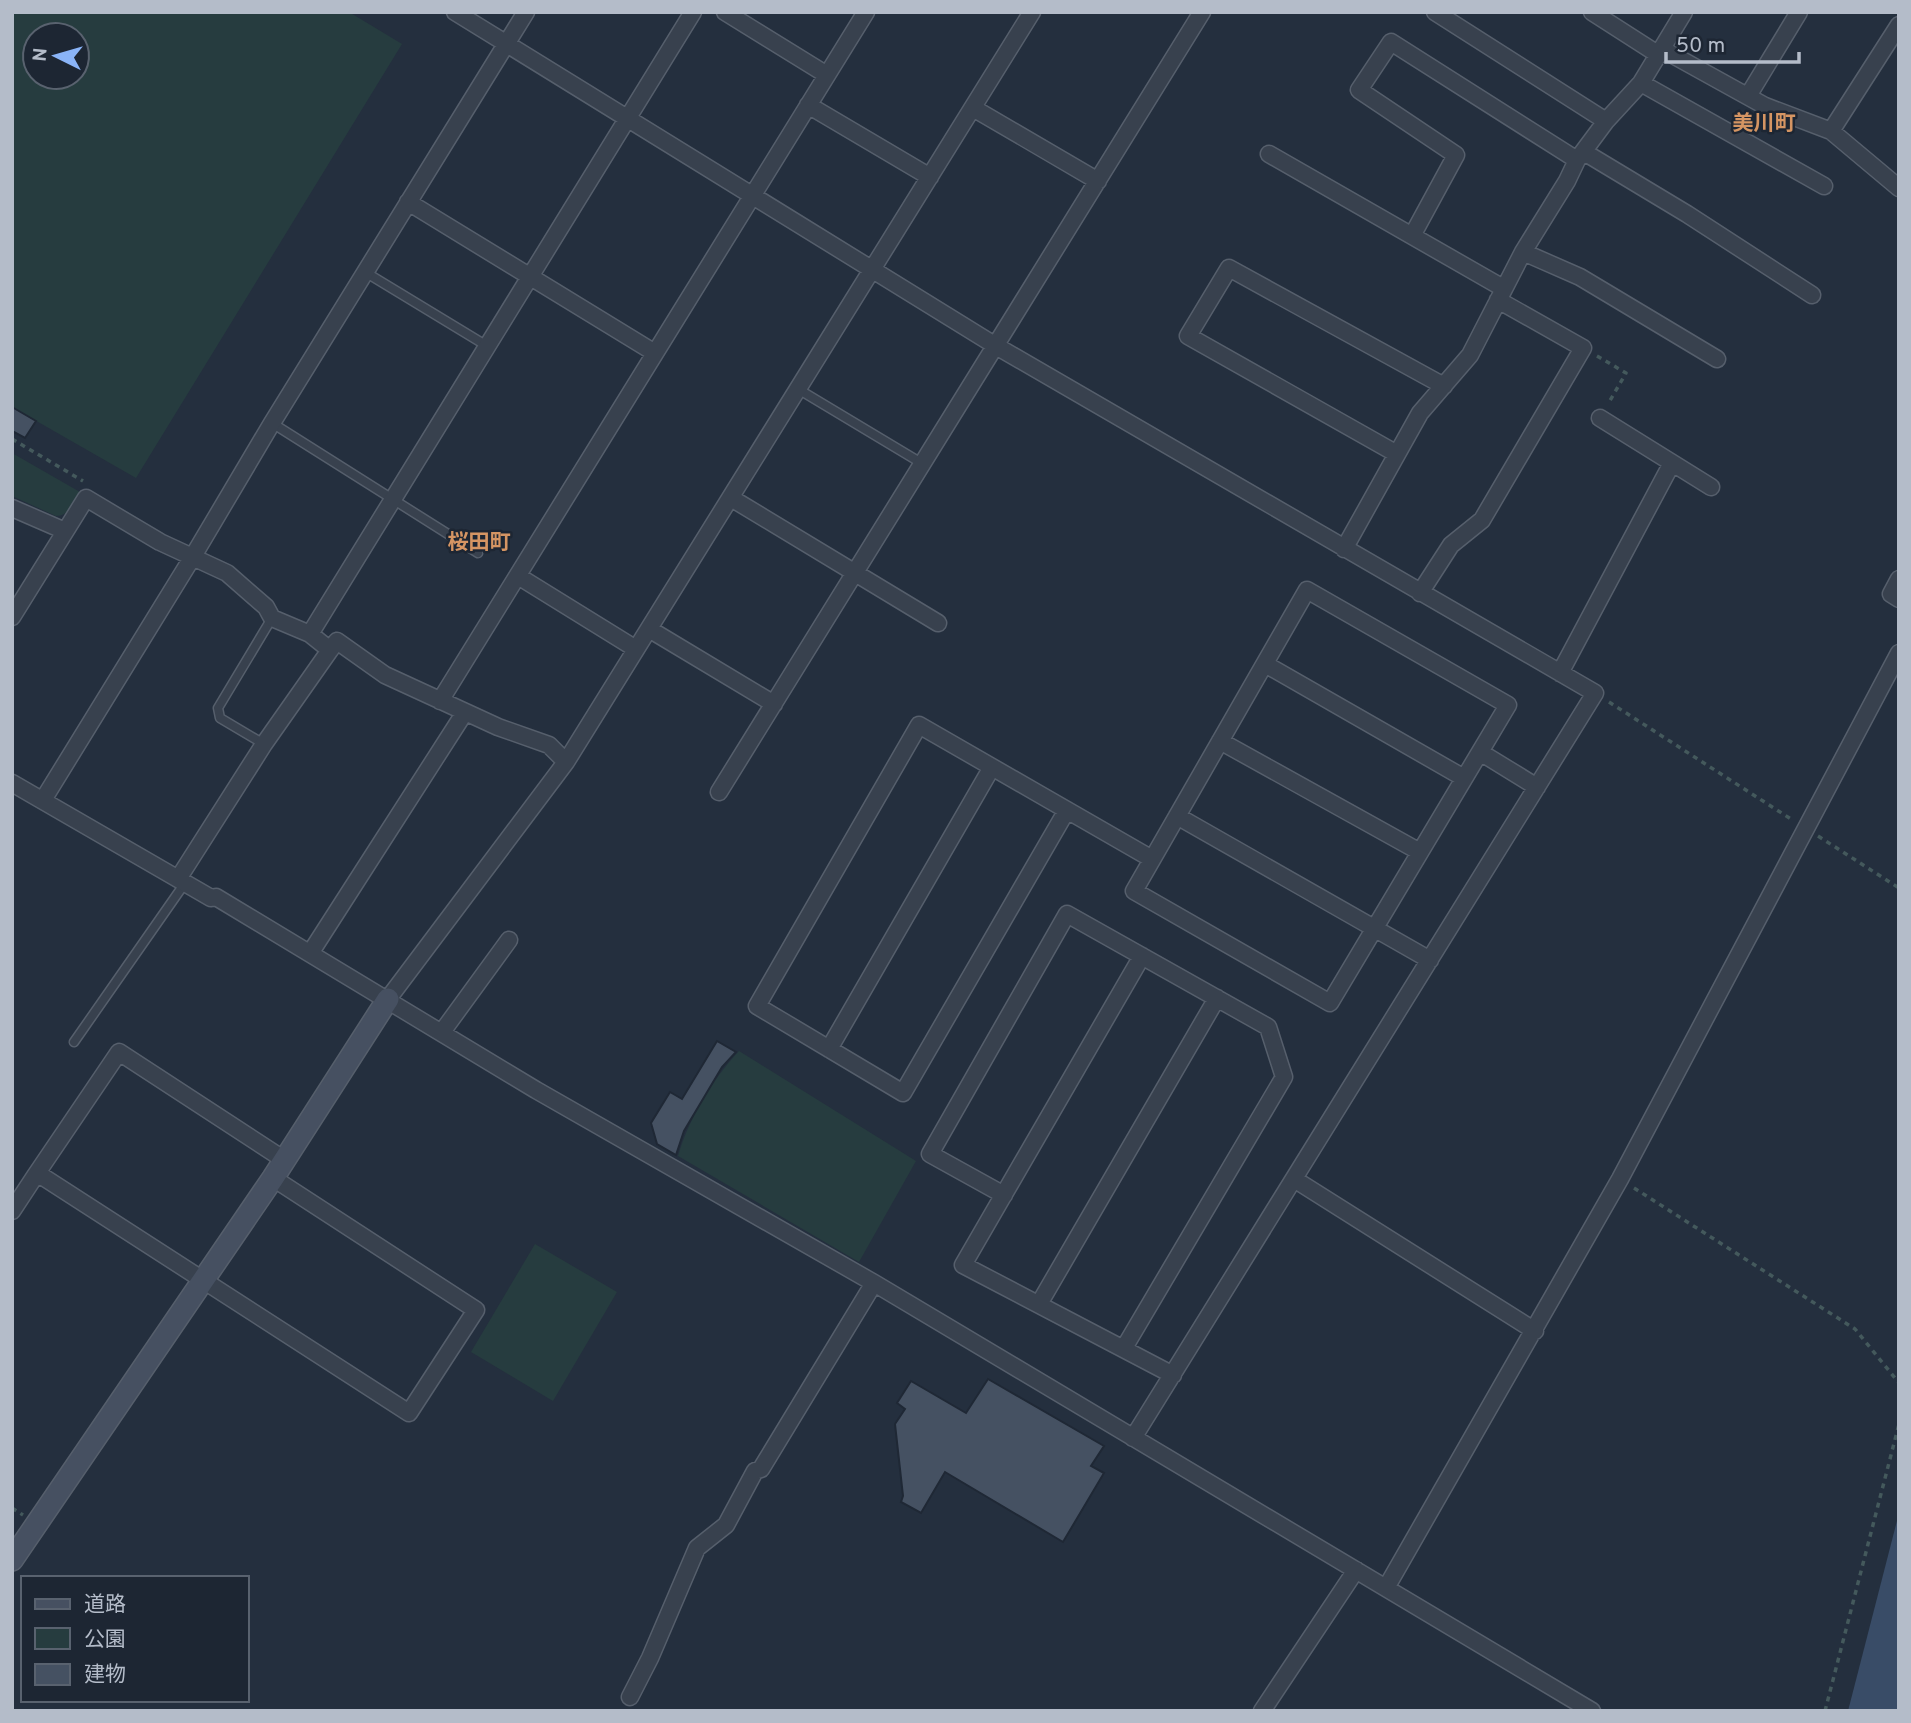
<svg xmlns="http://www.w3.org/2000/svg" width="1911" height="1723" viewBox="0 0 1911 1723" font-family="Overpass,'Noto Sans JP',sans-serif">
	<style>
		.green { fill: #263c3f; fill-rule: evenodd }
		.water { fill: #394c67 }
		.building { fill: #455162; stroke: #1f2835; stroke-width: 2 }
		.lines { fill: none; stroke-linecap: round; stroke-linejoin: round }
		.lane-casing { stroke: #565f6c; stroke-width: 11 }
		.street-casing { stroke: #565f6c; stroke-width: 19 }
		.secondary-casing { stroke: #565f6c; stroke-width: 24 }
		.path { stroke: #44595c; stroke-width: 3.5; stroke-dasharray: 5 5; stroke-linecap: butt }
		.lane { stroke: #38414e; stroke-width: 8 }
		.street { stroke: #38414e; stroke-width: 16 }
		.secondary { stroke: #465061; stroke-width: 21 }
		.labels { text-anchor: middle; stroke-width: 5; stroke-linejoin: round; paint-order: stroke }
		.quarter-label { font-size: 21px; font-weight: bold; fill: #d59563; stroke: #1d2633 }
	</style>
	<rect width="100%" height="100%" fill="#242f3e"/>
	<!-- green -->
	<path class="green" d="M13,12H349L402,44L136,478L12,407ZM35,35H77V77H35Z
		M12,453L80,492C74,502 69,516 56,516L12,496Z
		M739,1051L916,1161L859,1262L678,1156C689,1118 712,1080 739,1051Z
		M535,1244L617,1292L553,1401L471,1352Z"/>
	<!-- water -->
	<path class="water" d="M1899,1513V1711H1848Z"/>
	<!-- building -->
	<path class="building" d="M12,407L36,421L25,438L12,431Z
		M717,1041L736,1052L722,1067L684,1131L676,1155L657,1144L651,1123L670,1092L682,1099Z
		M988,1379L1104,1446L1091,1466L1104,1473L1063,1542L945,1472L921,1513L901,1502L903,1496L895,1424L905,1409L897,1403L911,1381L966,1413Z"/>
	<g class="lines">
		<!-- lane casing -->
		<g class="lane-casing">
			<path id="lane" d="M365,272L487,346
				M798,389L923,464
				M272,423L478,553
				M264,744L220,718L218,708L272,618
				M74,1042L185,883"/>
		</g>
		<!-- street casing -->
		<g class="street-casing">
			<path id="street" d="M455,12L996,346L1595,693L1133,1438
				M725,12L827,75
				M1435,12L1606,121
				M1592,12L1659,55
				M1662,49L1765,106L1831,131L1899,188
				M1641,83L1824,186
				M1748,96L1799,12
				M808,105L930,177
				M973,108L1098,181
				M1831,131L1899,25
				M1584,152L1687,214L1812,295
				M1269,154L1503,288
				M408,202L655,353
				M1412,236L1456,155L1359,90L1391,42L1577,160
				M1523,252L1580,277L1717,359
				M1600,418L1711,487
				M1397,454L1188,336L1229,268L1444,386
				M731,498L938,623
				M12,508L65,531
				M1344,549L1420,413L1470,355L1523,252L1567,181L1577,160L1606,121L1641,83L1684,12
				M518,576L636,649
				M1899,579L1891,594L1899,599
				M1307,590L1508,705L1330,1003L1134,891Z
				M1420,593L1451,545L1482,520L1583,348L1498,300
				M12,617L86,498L160,542L227,573L266,607L272,618L310,634L330,650L264,744L178,879
				M649,629L774,704
				M310,634L693,12
				M330,650L337,641L385,675L498,727L549,745L566,762
				M1265,664L1464,778
				M1560,673L1672,463
				M440,701L866,12
				M1220,741L1420,852
				M1480,752L1537,787
				M12,783L211,898L216,897L536,1090L874,1283L1592,1711
				M719,792L1202,12
				M43,800L192,558L272,423L526,12
				M1067,810L903,1093L757,1006L919,725C997,770 1074,814 1152,859
				M1177,816L1430,960
				M311,952L465,712
				M1142,956L963,1265L1173,1375
				M388,999L566,762L1032,12
				M442,1032L509,940
				M829,1049L992,767
				M273,1178L476,1310L409,1413L37,1173L119,1052L283,1159
				M1294,1179L1535,1331
				M1004,1195L930,1154L1067,914L1268,1027L1284,1077L1124,1348
				M12,1211L37,1173
				M1039,1304L1217,998
				M1386,1588L1620,1179L1899,653
				M630,1697L650,1658L697,1548L726,1525L755,1471L761,1469L874,1283
				M1262,1711L1356,1570"/>
		</g>
		<!-- secondary casing -->
		<g class="secondary-casing">
			<path id="secondary" d="M12,1560L273,1178L388,999"/>
		</g>
		<!-- path -->
		<path class="path" d="M1597,356L1626,373L1608,404
			M12,439L83,481
			M1609,702L1794,821
			M1818,836L1899,888
			M1634,1188L1855,1329L1899,1383
			M12,1508L23,1515
			M1825,1711L1899,1424"/>
		<!-- lane -->
		<use href="#lane" class="lane"/>
		<!-- street -->
		<use href="#street" class="street"/>
		<!-- secondary -->
		<use href="#secondary" class="secondary"/>
	</g>
	<g class="labels">
		<!-- quarter labels -->
		<g class="quarter-label">
			<text x="1764" y="130">美川町</text>
			<text x="479" y="549">桜田町</text>
		</g>
	</g>
	<!-- border -->
	<rect width="1911" height="1723" fill="none" stroke="#b4bcc9" stroke-width="28"/>
	<!-- legend -->
	<rect x="21" y="1576" width="228" height="126" fill="#1d2633" stroke="#59626f" stroke-width="2"/>
	<rect x="35" y="1599" width="35" height="10" fill="#465061" stroke="#59626f" stroke-width="2"/>
	<text x="84" y="1611" font-size="21" fill="#b4bcc9">道路</text>
	<rect x="35" y="1628" width="35" height="21" fill="#263c3f" stroke="#59626f" stroke-width="2"/>
	<text x="84" y="1646" font-size="21" fill="#b4bcc9">公園</text>
	<rect x="35" y="1664" width="35" height="21" fill="#455162" stroke="#59626f" stroke-width="2"/>
	<text x="84" y="1681" font-size="21" fill="#b4bcc9">建物</text>
	<!-- north arrow -->
	<g transform="translate(56 56) rotate(275)"><circle r="33" fill="#1d2633" stroke="#59626f" stroke-width="2"/>
	<path d="M0-5L12 26L0 18L-12 26Z" fill="#8ab4f8"/>
	<text y="-10" font-size="19" font-weight="bold" text-anchor="middle" fill="#b4bcc9">N</text>
	</g>
	<!-- scale -->
	<path d="M1666 52v10h133v-10" fill="none" stroke="#b4bcc9" stroke-width="3.5"/>
	<text x="1676" y="52" font-size="21" fill="#b4bcc9" stroke="#1d2633" stroke-width="5" paint-order="stroke">50 m</text>
</svg>
